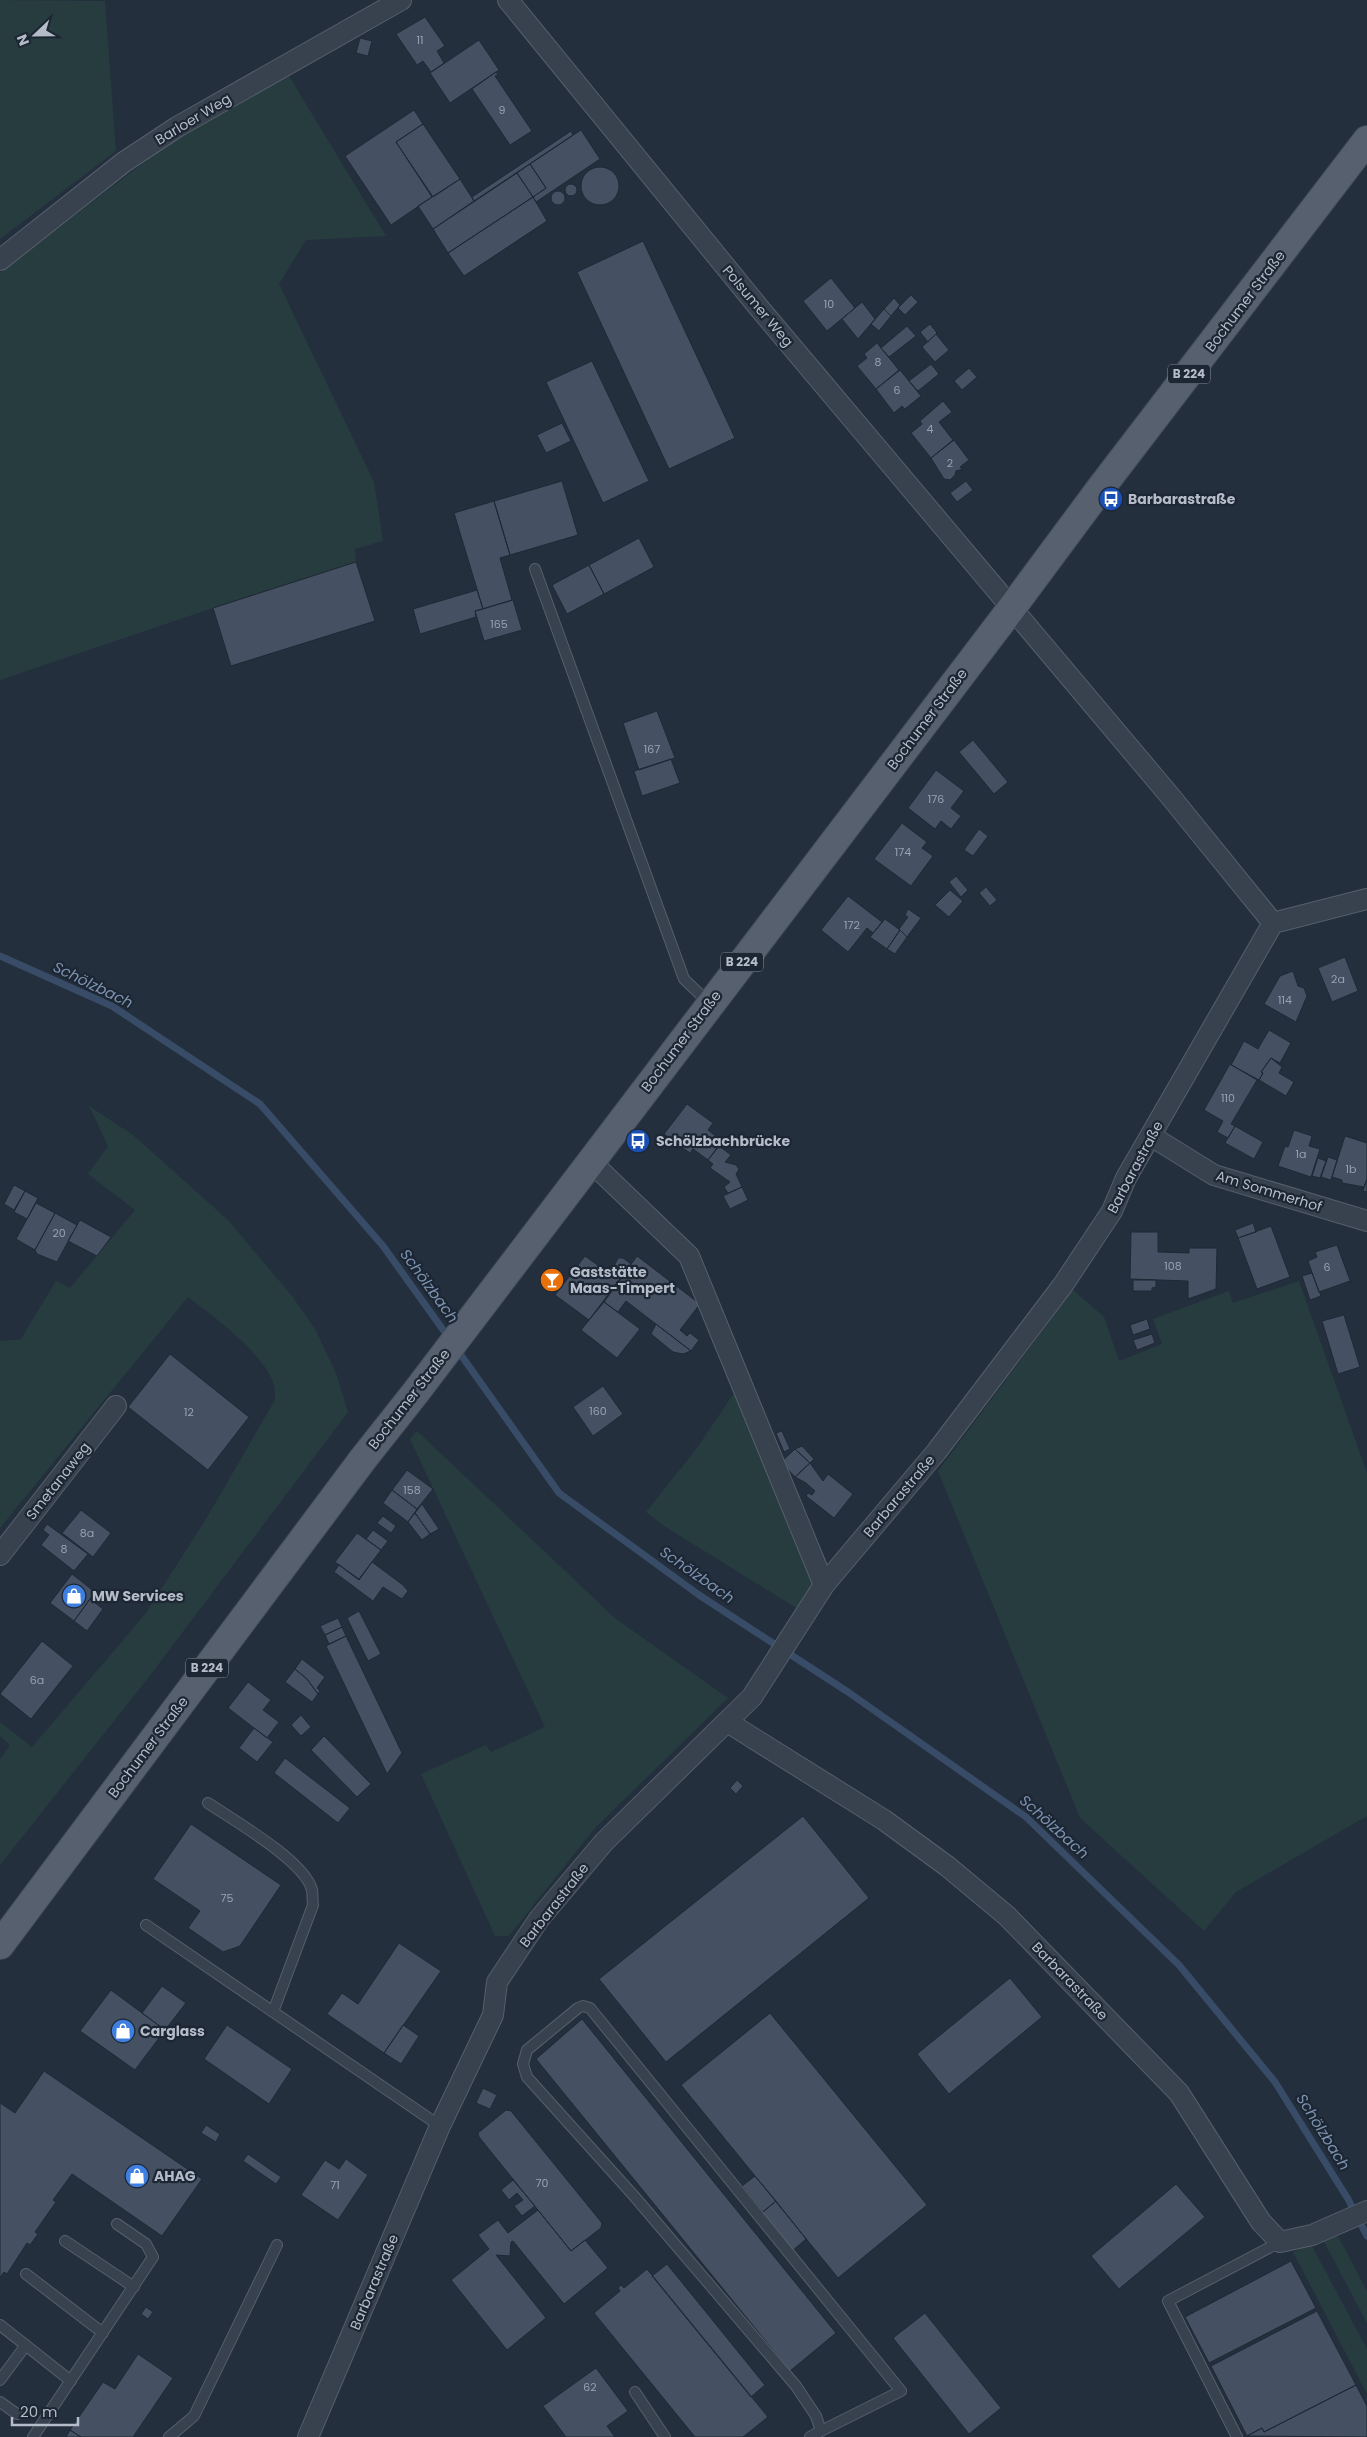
<svg xmlns="http://www.w3.org/2000/svg" width="1367" height="2437" viewBox="0 0 1367 2437" font-family="Poppins,sans-serif">
	<style>
		.green { fill: #263c3f }
		.lines { fill: none; stroke-linecap: round; stroke-linejoin: round }
		.stream { stroke: #394c67; stroke-width: 7 }
		.building { fill: #455162; stroke: #1f2835 }
		.service-casing { stroke: #565f6c; stroke-width: 12 }
		.minor-casing { stroke: #565f6c; stroke-width: 22 }
		.primary-casing { stroke: #414a57; stroke-width: 30 }
		.service { stroke: #38414e; stroke-width: 10 }
		.minor { stroke: #38414e; stroke-width: 20 }
		.primary { stroke: #56606e; stroke-width: 28 }
		.labels { text-anchor: middle; stroke-width: 4.5; stroke-linejoin: round; paint-order: stroke }
		.number-label { font-size: 11px; fill: #98a1af }
		.shield { fill: #1d2633; stroke: #878f9c; stroke-width: 1 }
		.shield-label { font-size: 12px; font-weight: bold; fill: #b4bcc9 }
		.street-label { font-size: 14px; fill: #b4bcc9; stroke: #1d2633 }
		.poi-label { font-size: 14px; font-weight: bold; fill: #b4bcc9; stroke: #1d2633; text-anchor: start }
		.water-label { font-size: 15px; font-style: italic; fill: #7c92b1; stroke: #1d2633 }
	</style>
	<rect width="100%" height="100%" fill="#242f3e"/>
	<!-- green -->
	<path class="green" d="M0,0L105,1L116,151L0,239Z
		M289,76L386,236L306,240L279,284L374,482L383,541L355,549L356,562L213,608L0,680V273L173,140Z
		M89,1106L133,1135L228,1220L292,1296L315,1329L336,1373L348,1412L152,1673L0,1865V1759L10,1745L0,1736V1722L32,1747L146,1613L206,1519L275,1400C275,1395 275,1389 274,1385C266,1355 212,1315 188,1297L0,1528V1341L21,1339L56,1281L70,1288L135,1210L88,1174L108,1146Z
		M1299,1281L1367,1473V1816L1236,1892L1204,1931L1080,1818L938,1471L1073,1290L1104,1317L1119,1361L1162,1344L1153,1319L1229,1291L1233,1303Z
		M736,1390L815,1581L798,1609L664,1526L646,1512L697,1448Z
		M417,1431L616,1619L728,1698L595,1828L509,1936H495L421,1774L486,1745L491,1752L545,1727L410,1439Z
		M1338,2236L1367,2291V2323L1323,2240Z
		M1311,2244L1367,2349V2394L1293,2252Z"/>
	<g class="lines">
		<!-- stream -->
		<path class="stream" d="M0,956L112,1006L260,1104L383,1246L449,1338
			M456,1348L559,1493L699,1595L848,1692L1026,1817L1179,1965L1275,2082L1348,2199L1367,2236"/>
	</g>
	<!-- building -->
	<path class="building" d="M425,17L445,46L437,51L444,63L431,72L423,61L417,65L396,34Z
		M360,38L372,41L368,56L356,53Z
		M479,40L499,70L450,103L430,73Z
		M496,72L498,75L495,76L532,131L510,145L472,89Z
		M414,110L423,124L396,142L432,197L391,225L345,156Z
		M423,124L460,179L433,197L396,142Z
		M581,130L600,159L536,202L533,197L546,188L530,164Z
		M571,131L573,135L474,201L472,197Z
		M530,164L546,188L533,197L517,173Z
		M581 186a19 19 0 1 1 38 0a19 19 0 1 1-38 0Z
		M517,173L533,197L448,253L433,229Z
		M460,179L474,201L433,229L418,206Z
		M565 190a6 6 0 1 1 12 0a6 6 0 1 1-12 0Z
		M551 198a7 7 0 1 1 14 0a7 7 0 1 1-14 0Z
		M533,197L547,221L464,276L448,253Z
		M643,241L735,438L669,469L577,272Z
		M831,278L855,308L827,331L803,301Z
		M911,295L918,302L905,315L898,308Z
		M894,298L900,305L891,316L884,309Z
		M862,302L875,319L858,339L842,319Z
		M884,309L891,316L879,331L871,324Z
		M930,324L937,333L928,342L920,332Z
		M907,326L916,336L889,357L881,348Z
		M936,334L949,350L935,362L922,347Z
		M877,343L899,370L876,389L857,366L867,358L864,354Z
		M592,361L649,481L603,503L546,382Z
		M931,364L939,374L918,391L909,381Z
		M969,368L977,377L962,390L954,381Z
		M900,370L921,396L905,409L902,406L894,413L876,389Z
		M943,401L952,412L939,422L953,440L931,458L911,433L922,424L920,421Z
		M562,423L571,441L546,453L537,435Z
		M954,440L969,460L960,467L963,469L956,471L955,475L950,480L944,479L931,458Z
		M562,481L578,535L510,555L494,501Z
		M966,481L973,490L957,502L950,493Z
		M494,501L510,555L500,558L512,600L483,609L454,513Z
		M639,538L654,567L604,594L589,565Z
		M356,562L375,621L231,666L213,608Z
		M589,565L604,594L567,614L552,585Z
		M477,590L483,609L475,611L476,617L420,634L413,609Z
		M513,600L522,630L484,641L475,611Z
		M657,711L675,758L639,770L623,723Z
		M973,740L1008,782L994,794L959,752Z
		M671,759L680,783L642,796L634,771Z
		M936,770L964,791L951,808L961,816L951,829L941,821L935,829L908,808Z
		M902,823L927,842L922,848L933,856L911,886L874,859Z
		M979,829L988,836L973,856L964,850Z
		M956,876L968,890L961,897L949,882Z
		M986,887L997,900L990,906L979,893Z
		M950,890L963,901L949,917L935,905Z
		M848,896L882,922L873,933L867,928L848,952L821,930Z
		M908,909L921,918L907,937L899,929L908,917L905,915Z
		M885,919L900,930L887,949L870,937Z
		M900,930L907,937L895,954L887,949Z
		M1345,957L1358,991L1332,1002L1318,968Z
		M1293,971L1298,986L1304,988L1307,996L1296,1022L1264,1004L1280,976Z
		M1269,1030L1291,1043L1280,1063L1271,1058L1261,1072L1263,1073L1259,1080L1231,1065L1244,1041L1258,1049Z
		M1271,1058L1282,1067L1279,1073L1294,1082L1286,1096L1259,1080L1263,1073L1261,1072Z
		M1230,1064L1257,1080L1231,1124L1235,1126L1228,1138L1217,1132L1223,1121L1204,1110Z
		M687,1104L713,1123L708,1130L722,1141L708,1160L693,1149L690,1153L680,1146L678,1149L672,1145L675,1142L664,1134Z
		M1235,1126L1263,1142L1254,1159L1225,1143Z
		M1294,1130L1312,1136L1309,1146L1320,1149L1311,1177L1278,1166L1285,1146L1288,1147Z
		M1345,1136L1367,1143V1179L1364,1187L1342,1183V1180L1332,1177Z
		M719,1146L731,1155L725,1162L736,1165L739,1169L736,1174L742,1187L728,1193L724,1187L730,1182L710,1168L713,1164L708,1160Z
		M1328,1157L1337,1160L1331,1180L1321,1177Z
		M1318,1158L1326,1161L1320,1178L1312,1176Z
		M1367,1179V1192L1363,1191Z
		M14,1185L25,1191L14,1210L4,1204Z
		M742,1187L748,1200L730,1209L723,1196Z
		M25,1191L38,1198L27,1219L14,1212Z
		M36,1203L55,1213L35,1250L16,1239Z
		M55,1213L77,1225L57,1262L37,1254L35,1250Z
		M80,1220L111,1237L97,1256L68,1241Z
		M1253,1223L1256,1232L1238,1238L1235,1230Z
		M1271,1226L1290,1277L1257,1289L1238,1238Z
		M1131,1232H1158V1252L1189,1253V1248H1217L1216,1289L1188,1299V1281L1130,1279Z
		M1337,1245L1351,1283L1350,1281L1319,1292L1308,1261L1317,1257L1315,1252Z
		M585,1256L610,1274L618,1258H623L631,1264L589,1320L555,1295Z
		M637,1256L700,1304L680,1330L687,1336L690,1333L699,1340L691,1351L626,1301L618,1312L604,1302Z
		M1312,1273L1321,1296L1310,1300L1302,1276Z
		M1133,1280H1156V1287L1152,1288V1291H1133Z
		M604,1302L640,1329L617,1358L581,1330Z
		M1344,1315L1360,1367L1338,1374L1322,1321Z
		M1147,1319L1150,1329L1133,1335L1130,1325Z
		M656,1324L691,1351L683,1354L673,1352L651,1334Z
		M1152,1334L1155,1343L1137,1350L1133,1340Z
		M170,1354L249,1417L208,1470L128,1407Z
		M603,1386L623,1414L593,1436L573,1407Z
		M782,1431L790,1449L784,1452L776,1433Z
		M802,1446L814,1459L810,1463L795,1449Z
		M795,1449L810,1463L795,1477L781,1462Z
		M810,1463L823,1481L828,1474L853,1494L834,1518L806,1496L808,1493L812,1495L815,1491L806,1483L795,1477Z
		M407,1470L433,1489L417,1509L392,1490Z
		M392,1490L417,1509L408,1522L383,1503Z
		M422,1504L439,1529L430,1534L415,1513Z
		M81,1510L111,1533L93,1557L62,1533Z
		M415,1513L430,1534L422,1540L408,1522Z
		M383,1516L396,1526L391,1533L377,1523Z
		M47,1524L88,1554L74,1571L41,1545L49,1535L43,1530Z
		M373,1530L388,1541L381,1550L366,1539Z
		M357,1533L381,1550L359,1579L335,1562Z
		M372,1562L403,1585L408,1591L402,1599L383,1587L373,1601L334,1572L339,1565L359,1580Z
		M72,1574L95,1592L74,1621L50,1603Z
		M90,1599L103,1609L87,1631L74,1621Z
		M359,1611L381,1654L368,1661L347,1618Z
		M338,1618L342,1627L325,1635L320,1626Z
		M342,1627L346,1636L329,1644L325,1635Z
		M346,1636L402,1753L387,1774L326,1646Z
		M42,1641L73,1666L31,1719L0,1694Z
		M302,1659L325,1677L317,1688L320,1691L318,1694L307,1679L295,1669Z
		M295,1669L307,1679L318,1694L312,1702L285,1682Z
		M248,1682L271,1700L263,1710L279,1722L267,1738L228,1708Z
		M301,1715L311,1727L301,1736L291,1725Z
		M254,1728L273,1742L257,1762L239,1748Z
		M324,1736L371,1784L357,1797L311,1750Z
		M285,1758L350,1808L338,1823L274,1773Z
		M737,1780L743,1786L736,1794L730,1788Z
		M803,1816L869,1898L666,2062L599,1979Z
		M191,1824L281,1885L240,1946L223,1952L188,1928L200,1911L153,1879Z
		M399,1943L441,1971L384,2053L327,2014L342,1993L358,2004Z
		M1010,1978L1042,2017L949,2094L917,2054Z
		M162,1986L186,2003L165,2030L142,2013Z
		M111,1990L165,2030L135,2070L80,2031Z
		M770,2013L927,2205L838,2278L681,2085Z
		M582,2019L836,2333L790,2371L536,2059Z
		M227,2025L292,2069L269,2104L204,2059Z
		M403,2025L419,2036L401,2064L384,2053Z
		M44,2071L202,2179L162,2236L72,2174L53,2200L56,2202L35,2232L38,2234L30,2245L27,2243L7,2274L4,2272L0,2278V2103L15,2113Z
		M483,2088L497,2095L490,2109L476,2103Z
		M506,2110L511,2111L602,2223L601,2228L571,2251L479,2137L478,2133Z
		M206,2125L220,2134L216,2142L201,2133Z
		M248,2154L281,2177L276,2184L243,2161Z
		M346,2159L368,2175L338,2220L301,2195L325,2160L339,2169Z
		M755,2176L776,2201L763,2212L742,2186Z
		M513,2180L535,2206L522,2216L514,2206L523,2200L517,2193L509,2200L501,2190Z
		M1176,2184L1205,2217L1119,2289L1091,2256Z
		M776,2201L806,2239L791,2252L760,2214Z
		M538,2210L571,2251L585,2240L608,2268L564,2304L513,2241L511,2242L510,2256L496,2255L546,2318L507,2350L451,2280L489,2249L478,2235L498,2220L508,2233Z
		M1291,2261L1316,2308L1209,2363L1185,2317Z
		M667,2264L765,2385L751,2397L652,2276Z
		M647,2269L768,2417L743,2437H695L594,2313L620,2291L618,2288L621,2285L624,2288Z
		M146,2307L153,2312L148,2319L141,2314Z
		M1317,2311L1356,2385L1264,2432L1262,2428L1247,2436L1211,2366Z
		M925,2313L1001,2408L969,2434L893,2338Z
		M138,2354L173,2378L133,2437H81L70,2430L103,2382L115,2389Z
		M596,2368L628,2411L607,2426L615,2437H566L543,2406Z
		M1356,2385L1367,2406V2437L1247,2436L1262,2428L1264,2432Z
		M70,2430L81,2437H66Z"/>
	<g class="lines">
		<!-- service casing -->
		<g class="service-casing">
			<path id="service" d="M535,569L684,979L709,1003
				M208,1803C233,1820 305,1861 312,1890C313,1895 312,1900 313,1905L273,2012
				M146,1925L440,2126
				M65,2241L134,2287
				M26,2274L103,2333
				M0,2325L71,2381
				M0,2380L26,2345
				M635,2392L665,2437
				M0,2402L17,2414
				M33,2437L153,2257L146,2244L117,2224
				M169,2437L194,2416L277,2245
				M810,2437L821,2431L901,2391L590,2008L583,2006L578,2008L527,2050L523,2064L527,2077L634,2196L796,2386L816,2416L821,2431
				M1237,2437L1168,2301L1280,2242"/>
		</g>
		<!-- minor casing -->
		<g class="minor-casing">
			<path id="minor" d="M508,0L760,309L1170,796L1273,923
				M0,260L124,162L177,127L401,0
				M1273,923L1367,899
				M1151,1136L1214,1175L1367,1221
				M590,1161L689,1256L824,1585
				M0,1555L116,1406
				M729,1723L884,1820L947,1866L1007,1916L1179,2093L1261,2222L1280,2242L1312,2235L1367,2211
				M308,2437L440,2126L493,2015L497,1982L539,1919L604,1842L752,1697L824,1585L937,1451L1063,1285L1112,1211L1126,1178L1273,923"/>
		</g>
		<!-- primary casing -->
		<g class="primary-casing">
			<path id="primary" d="M0,1945L363,1459L416,1392L1011,609L1100,489L1367,140"/>
		</g>
		<!-- service -->
		<use href="#service" class="service"/>
		<!-- minor -->
		<use href="#minor" class="minor"/>
		<!-- primary -->
		<use href="#primary" class="primary"/>
	</g>
	<!-- icons -->
	<defs>
		<g id="bus-disc" transform="scale(1.25)"><circle r="9.5" fill="#1a4fb4" stroke="#1d2633"/><path d="M-5-6H5V4H4V6H2V4H-2V6H-4V4H-5ZM-3.5-4V0h7V-4ZM-3.5 1.2v1.5H-2V1.2ZM2 1.2v1.5H3.5V1.2Z" fill="#fff"/></g>
		<g id="bar-disc" transform="scale(1.25)"><circle r="9.5" fill="#e8710a" stroke="#1d2633"/><path d="M-6-5H6L.8 .8V4.5H3.5V6h-7V4.5H-.8V.8Z" fill="#fff"/></g>
		<g id="shop-disc" transform="scale(1.25)"><circle r="9.5" fill="#3f7fe0" stroke="#1d2633"/><path d="M-5-2.5h2.3a2.7 3.5 0 0 1 5.4 0H5L5.5 6h-11ZM-1.5-2.5h3a1.5 2.3 0 0 0-3 0Z" fill="#fff"/></g>
	</defs>
	<g fill-rule="evenodd">
		<use href="#bus-disc" x="1111" y="499"/>
		<use href="#bus-disc" x="638" y="1141"/>
		<use href="#bar-disc" x="552" y="1280"/>
		<use href="#shop-disc" x="74" y="1596"/>
		<use href="#shop-disc" x="123" y="2031"/>
		<use href="#shop-disc" x="137" y="2176"/>
	</g>
	<g class="labels">
		<!-- number labels -->
		<g class="number-label">
			<text x="420" y="44">11</text>
			<text x="502" y="114">9</text>
			<text x="829" y="308">10</text>
			<text x="878" y="366">8</text>
			<text x="897" y="394">6</text>
			<text x="930" y="433">4</text>
			<text x="950" y="467">2</text>
			<text x="499" y="628">165</text>
			<text x="652" y="753">167</text>
			<text x="936" y="803">176</text>
			<text x="903" y="856">174</text>
			<text x="852" y="929">172</text>
			<text x="1338" y="983">2a</text>
			<text x="1285" y="1004">114</text>
			<text x="1228" y="1102">110</text>
			<text x="1301" y="1158">1a</text>
			<text x="1351" y="1173">1b</text>
			<text x="59" y="1237">20</text>
			<text x="1173" y="1270">108</text>
			<text x="1327" y="1271">6</text>
			<text x="598" y="1415">160</text>
			<text x="189" y="1416">12</text>
			<text x="412" y="1494">158</text>
			<text x="87" y="1537">8a</text>
			<text x="64" y="1553">8</text>
			<text x="37" y="1684">6a</text>
			<text x="227" y="1902">75</text>
			<text x="542" y="2187">70</text>
			<text x="335" y="2189">71</text>
			<text x="590" y="2391">62</text>
		</g>
		<!-- shield labels -->
		<g class="shield">
			<rect x="1168" y="364.5" width="42" height="19" rx="4"/>
			<rect x="721" y="952.5" width="42" height="19" rx="4"/>
			<rect x="186" y="1658.5" width="42" height="19" rx="4"/>
		</g>
		<g class="shield-label">
			<text x="1189" y="378">B 224</text>
			<text x="742" y="966">B 224</text>
			<text x="207" y="1672">B 224</text>
		</g>
		<!-- street labels -->
		<g class="street-label">
			<text transform="translate(193 119) rotate(-31)" y="5">Barloer Weg</text>
			<text transform="translate(1245 301) rotate(-53)" y="5">Bochumer Straße</text>
			<text transform="translate(758 306) rotate(50)" y="5">Polsumer Weg</text>
			<text transform="translate(927 719) rotate(-53)" y="5">Bochumer Straße</text>
			<text transform="translate(681 1041) rotate(-53)" y="5">Bochumer Straße</text>
			<text transform="translate(1135 1167) rotate(-62)" y="5">Barbarastraße</text>
			<text transform="translate(1269 1191) rotate(17)" y="5">Am Sommerhof</text>
			<text transform="translate(409 1399) rotate(-52)" y="5">Bochumer Straße</text>
			<text transform="translate(58 1481) rotate(-52)" y="5">Smetanaweg</text>
			<text transform="translate(899 1496) rotate(-50)" y="5">Barbarastraße</text>
			<text transform="translate(148 1747) rotate(-53)" y="5">Bochumer Straße</text>
			<text transform="translate(554 1905) rotate(-52)" y="5">Barbarastraße</text>
			<text transform="translate(1070 1981) rotate(46)" y="5">Barbarastraße</text>
			<text transform="translate(374 2282) rotate(-67)" y="5">Barbarastraße</text>
		</g>
		<!-- poi labels -->
		<g class="poi-label">
			<text x="1128" y="504">Barbarastraße</text>
			<text x="656" y="1146">Schölzbachbrücke</text>
			<text x="570" y="1277">Gaststätte<tspan x="570" dy="16">Maas-Timpert</tspan></text>
			<text x="92" y="1601">MW Services</text>
			<text x="140" y="2036">Carglass</text>
			<text x="154" y="2181">AHAG</text>
		</g>
		<!-- water labels -->
		<g class="water-label">
			<text transform="translate(93 985) rotate(26)" y="5">Schölzbach</text>
			<text transform="translate(429 1286) rotate(54)" y="5">Schölzbach</text>
			<text transform="translate(697 1575) rotate(35)" y="5">Schölzbach</text>
			<text transform="translate(1054 1827) rotate(42)" y="5">Schölzbach</text>
			<text transform="translate(1323 2132) rotate(58)" y="5">Schölzbach</text>
		</g>
	</g>
	<!-- north arrow -->
	<g transform="translate(35 35) rotate(248)" stroke="#1d2633" stroke-width="4" paint-order="stroke">
	<path d="M0-4L9 19L0 12L-9 19Z" fill="#b4bcc9"/>
	<text y="-8" font-size="14" font-weight="bold" text-anchor="middle" fill="#b4bcc9">N</text>
	</g>
	<!-- scale -->
	<path d="M12 2417v8h66v-8" fill="none" stroke="#b4bcc9" stroke-width="2.5"/>
	<text x="20" y="2417" font-size="15" fill="#b4bcc9" stroke="#1d2633" stroke-width="4" paint-order="stroke">20 m</text>
</svg>
